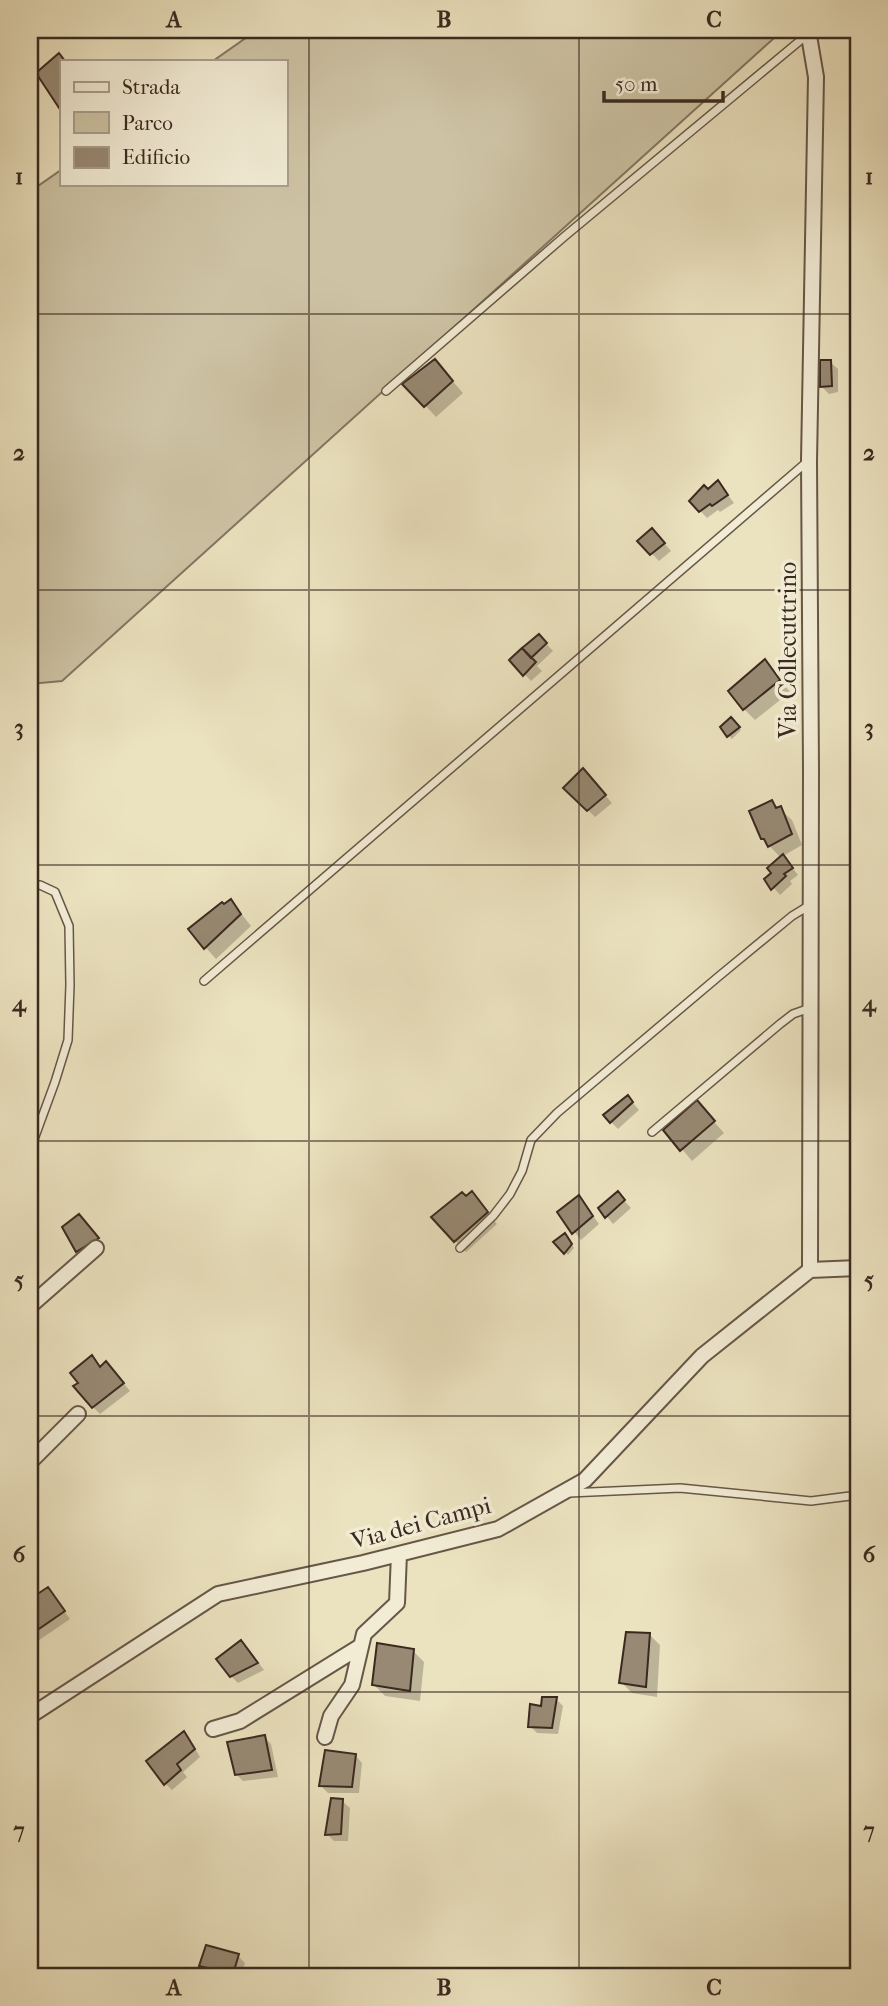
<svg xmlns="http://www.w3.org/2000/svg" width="888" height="2006" viewBox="0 0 888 2006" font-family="'IM FELL French Canon',serif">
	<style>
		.green { fill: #cdc3a4; stroke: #847662; stroke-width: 2 }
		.shadow { fill: #0003 }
		.building { fill: #978973; stroke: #3b2920; stroke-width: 2 }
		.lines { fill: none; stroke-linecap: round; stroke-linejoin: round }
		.service-casing { stroke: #675748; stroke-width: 10 }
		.minor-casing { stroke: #675748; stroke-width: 18 }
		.service { stroke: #f2ecd5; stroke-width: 7 }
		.minor { stroke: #f2ecd5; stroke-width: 14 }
		.grid { fill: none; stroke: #3b2920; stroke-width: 2; stroke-opacity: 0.55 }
		.labels { text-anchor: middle; stroke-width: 7; stroke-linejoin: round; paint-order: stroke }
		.street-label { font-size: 24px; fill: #3b2920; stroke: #f2ecd5 }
		.neatline { fill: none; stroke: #3b2920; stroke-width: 2.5 }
		.grid-label { font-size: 23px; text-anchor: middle; font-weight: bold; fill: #3b2920 }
	</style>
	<rect width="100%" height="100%" fill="#ebe2bf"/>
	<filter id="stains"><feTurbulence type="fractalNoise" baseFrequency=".00286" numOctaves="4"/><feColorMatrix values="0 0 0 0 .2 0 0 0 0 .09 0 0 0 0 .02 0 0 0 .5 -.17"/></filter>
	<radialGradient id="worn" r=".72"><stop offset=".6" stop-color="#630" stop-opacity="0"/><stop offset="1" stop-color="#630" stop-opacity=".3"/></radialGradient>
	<!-- green -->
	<path class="green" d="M257,30H783L62,681L30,684V189L35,188L61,170V184H285V61H213Z"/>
	<!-- shadow -->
	<path class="shadow" d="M435,361L463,393L436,417L405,384Z
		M830,362L838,369V392L829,394L822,387Z
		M718,482L734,503L720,512L718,510L707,518L691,501L708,491Z
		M659,537L671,551L659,561L640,541Z
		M539,636L553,651L537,666L542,671L531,681L511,660Z
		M765,662L790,692L755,720L744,709Z
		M731,719L741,730L732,739L722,728Z
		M590,778L612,803L595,817L566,788Z
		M772,802L792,820L802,845L783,856L798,875L790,881L792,884L780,895L766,879L773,873L781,858L762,838Z
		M231,901L251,926L216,959L190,930Z
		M628,1097L639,1110L618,1129L611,1122Z
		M707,1114L724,1133L692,1161L666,1130Z
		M472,1193L497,1224L466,1252L433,1218Z
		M618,1194L631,1208L613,1224L600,1208Z
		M579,1197L599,1224L581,1240L559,1212Z
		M86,1223L104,1246L85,1258L78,1251L64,1228Z
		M568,1238L574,1248L568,1255L556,1242Z
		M92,1357L101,1368L113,1370L130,1391L100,1414L93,1407Z
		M48,1589L70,1619L32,1645L30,1643V1601Z
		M649,1634L660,1645L657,1697L632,1693L621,1682Z
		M248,1649L264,1670L238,1683L231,1676Z
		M413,1651L424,1662L420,1701L385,1696L374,1685Z
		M556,1699L563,1706L558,1734L537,1733L530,1726L543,1708Z
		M183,1733L190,1740L200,1757L183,1772L187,1777L172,1790L165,1783Z
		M264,1737L271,1744L278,1777L243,1781L236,1774Z
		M355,1755L362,1763L359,1793H328L321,1786Z
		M342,1801L350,1808L348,1841H334L327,1834Z
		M238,1956L245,1963L241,1976H225L208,1973L201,1966Z"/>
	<!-- building -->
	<path class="building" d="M59,53L65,61H61V111L36,73Z
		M858,333V359H857L851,335Z
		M435,359L453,381L424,407L402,384Z
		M820,360H831L832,386L820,387Z
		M718,480L728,495L712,506L710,504L699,512L689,501L704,485L708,489Z
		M652,528L665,543L650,555L637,541Z
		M539,634L547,643L531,658L522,648Z
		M522,648L536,662L523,676L509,660Z
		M765,659L780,680L743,710L728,691Z
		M731,717L740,727L727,737L720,727Z
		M583,768L606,795L587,811L563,788Z
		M772,800L776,808L781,806L792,834L768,847L764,839H761L749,811Z
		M783,854L793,868L784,874L786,876L771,890L764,879L771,873L767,868Z
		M231,899L241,914L204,949L188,929L222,902L224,904Z
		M628,1095L633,1102L610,1123L603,1115Z
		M697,1100L715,1121L680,1151L663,1130Z
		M472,1191L488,1212L454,1242L431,1217L462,1192L466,1196Z
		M618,1191L625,1200L605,1218L598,1208Z
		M579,1195L593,1216L572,1234L557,1212Z
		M79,1214L99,1238L76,1252L62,1227Z
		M565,1233L572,1244L564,1254L553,1242Z
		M92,1355L100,1367L106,1361L124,1383L92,1408L73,1386L78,1383L70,1373Z
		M48,1587L65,1611L30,1635V1599Z
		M626,1632L650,1633L646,1687L619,1683Z
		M241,1640L258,1663L230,1677L216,1659Z
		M377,1643L414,1649L410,1691L372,1685Z
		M542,1697H557L552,1728L528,1727L530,1704L541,1706Z
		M184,1731L195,1749L177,1764L181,1770L164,1785L146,1761Z
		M265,1735L272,1770L235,1775L227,1742Z
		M325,1750L356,1754L352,1787L319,1786Z
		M331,1798L343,1799L341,1834L325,1835Z
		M206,1945L239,1954L233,1974L199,1966Z"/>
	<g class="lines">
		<!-- service casing -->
		<g class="service-casing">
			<path id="service" d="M386,391L565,236L808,34
				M30,886L40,885L55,892L69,926L70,985L68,1040L55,1082L30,1150
				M204,981L808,461
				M652,1132L780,1024L793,1014L810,1008
				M460,1248L493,1216L510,1194L522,1171L531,1140L557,1113L718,977L792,916L810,905
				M569,1493L680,1488L811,1501L858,1495"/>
		</g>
		<!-- minor casing -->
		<g class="minor-casing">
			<path id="minor" d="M808,30L816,77L809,461L811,770L810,1270
				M810,1270L858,1268
				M30,1306L96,1248
				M30,1462L78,1414
				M30,1716L218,1594L363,1563L498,1529L585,1480L702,1356L810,1270
				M213,1729L240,1721L361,1646
				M325,1737L331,1716L352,1685L364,1634L397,1603L399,1554"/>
		</g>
		<!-- service -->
		<use href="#service" class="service"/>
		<!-- minor -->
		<use href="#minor" class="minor"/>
	</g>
	<!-- grid -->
	<path class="grid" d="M309,30V1976M579,30V1976M30,314H858M30,590H858M30,865H858M30,1141H858M30,1416H858M30,1692H858"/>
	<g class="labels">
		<!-- street labels -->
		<g class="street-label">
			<text transform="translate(788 650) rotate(-90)" y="8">Via Collecuttrino</text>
			<text transform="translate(421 1523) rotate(-15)" y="8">Via dei Campi</text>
		</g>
	</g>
	<!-- margin -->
	<rect width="888" height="2006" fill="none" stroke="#ebe2bf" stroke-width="77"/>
	<!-- legend -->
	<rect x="60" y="60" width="228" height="126" fill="#f2ecd5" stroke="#a99e8d" stroke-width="2"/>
	<rect x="74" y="82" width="35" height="10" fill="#f2ecd5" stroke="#a99e8d" stroke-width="2"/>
	<text x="122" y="94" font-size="21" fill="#3b2920">Strada</text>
	<rect x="74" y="112" width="35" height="21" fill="#cdc3a4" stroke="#a99e8d" stroke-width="2"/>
	<text x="122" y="130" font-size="21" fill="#3b2920">Parco</text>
	<rect x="74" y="147" width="35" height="21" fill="#978973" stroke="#a99e8d" stroke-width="2"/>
	<text x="122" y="164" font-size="21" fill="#3b2920">Edificio</text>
	<!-- scale -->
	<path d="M604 91v10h119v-10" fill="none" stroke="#3b2920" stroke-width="3.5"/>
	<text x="615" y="91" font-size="21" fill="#3b2920" stroke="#f2ecd5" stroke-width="5" paint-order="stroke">50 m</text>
	<rect x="38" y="38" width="812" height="1930" class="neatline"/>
	<g class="grid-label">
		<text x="174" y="27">A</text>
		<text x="444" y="27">B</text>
		<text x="714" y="27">C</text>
		<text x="19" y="184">1</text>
		<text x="869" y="184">1</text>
		<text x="19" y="460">2</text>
		<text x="869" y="460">2</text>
		<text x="19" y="735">3</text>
		<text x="869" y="735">3</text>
		<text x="19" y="1011">4</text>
		<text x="869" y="1011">4</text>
		<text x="19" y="1287">5</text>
		<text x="869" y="1287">5</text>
		<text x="19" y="1562">6</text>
		<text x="869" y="1562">6</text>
		<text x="19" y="1838">7</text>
		<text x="869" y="1838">7</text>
		<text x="174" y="1995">A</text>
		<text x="444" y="1995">B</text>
		<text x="714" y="1995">C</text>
	</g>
	<rect width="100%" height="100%" filter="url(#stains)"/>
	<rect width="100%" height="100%" fill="url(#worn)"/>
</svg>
